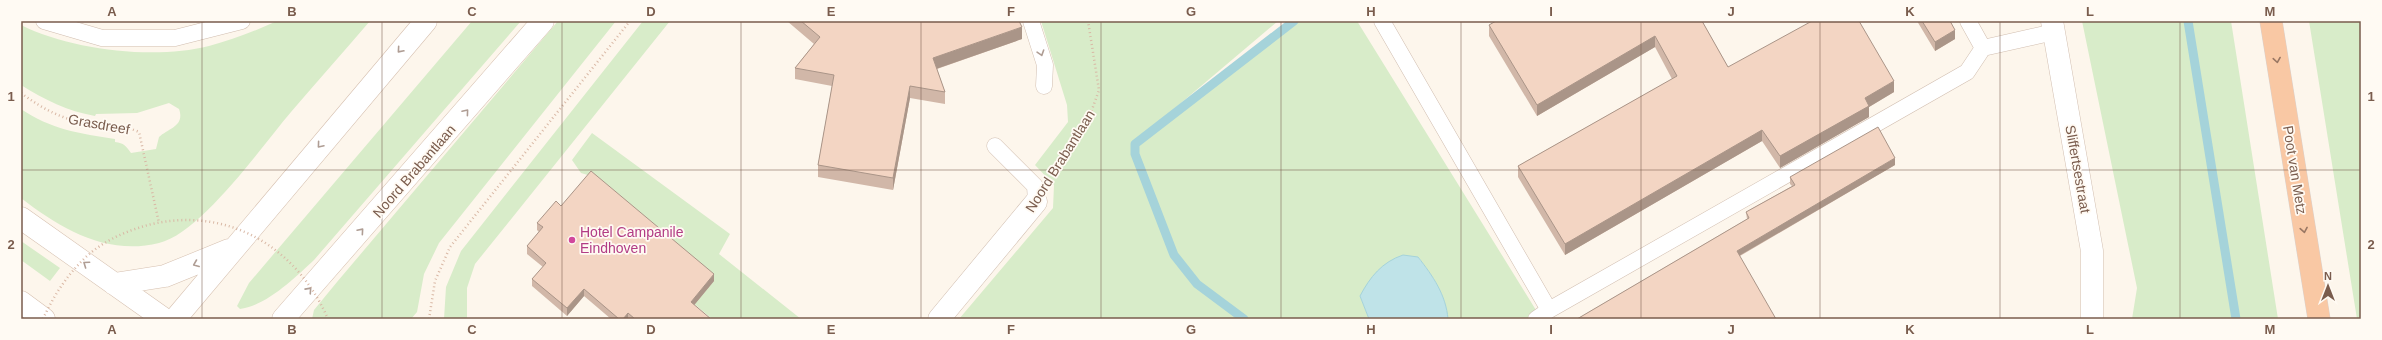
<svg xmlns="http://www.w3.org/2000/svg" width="2382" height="340" viewBox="0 0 2382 340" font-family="Helvetica,sans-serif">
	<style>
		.green { fill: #d8ecc9 }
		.water { fill: #bfe3e8; stroke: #a5d3da }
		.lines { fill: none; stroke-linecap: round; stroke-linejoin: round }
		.stream { stroke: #a5d3da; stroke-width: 9 }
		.service-casing { stroke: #d1beb0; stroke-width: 17 }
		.minor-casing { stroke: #d1beb0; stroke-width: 23 }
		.secondary-casing { stroke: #d6c0b0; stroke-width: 23 }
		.trunk-casing { stroke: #dad1cd; stroke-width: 23 }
		.path { stroke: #d9b8a5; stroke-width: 2.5; stroke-dasharray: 1 3; stroke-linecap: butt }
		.service { stroke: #fff; stroke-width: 16 }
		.minor { stroke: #fff; stroke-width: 22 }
		.secondary { stroke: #fff; stroke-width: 22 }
		.trunk { stroke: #f9c8a4; stroke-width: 22 }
		.path-bridge { stroke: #d9b8a5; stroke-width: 2.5; stroke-dasharray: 1 3; stroke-linecap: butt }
		.wall { fill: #d1b7a8 }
		.shaded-wall { fill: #aa9588 }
		.building { fill: #f3d5c3; stroke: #aa9588 }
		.oneway { stroke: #af9d94 }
		.oneway2 { stroke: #9a7763 }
		.grid { fill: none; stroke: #7a5c4d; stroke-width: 1; stroke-opacity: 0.55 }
		.hotel-dot { fill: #d1479c; stroke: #fffaf3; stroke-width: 1.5 }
		.labels { text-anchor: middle; stroke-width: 3.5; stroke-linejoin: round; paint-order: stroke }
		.street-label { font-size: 14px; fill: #7a5c4d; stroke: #fffaf3 }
		.hotel-label { font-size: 14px; fill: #b23c85; stroke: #fffaf3; text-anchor: start }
		.neatline { fill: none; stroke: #7a5c4d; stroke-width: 1.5 }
		.grid-label { font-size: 13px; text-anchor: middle; font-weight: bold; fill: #7a5c4d }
	</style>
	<rect width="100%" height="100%" fill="#fdf6ec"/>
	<!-- green -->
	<path class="green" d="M277,21H370C344,51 317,82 291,112C262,146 201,233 159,243C107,256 61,229 21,198V109C50,129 81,134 115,139V142C124,143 126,146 131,153L156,149L159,137C169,128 185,126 179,109L169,103L137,113L96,114L95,116C67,111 45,100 21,85V25C71,50 154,60 209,46C232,40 255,31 277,21Z
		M472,21H521L314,260C296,277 266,306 240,309L237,306L249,283Z
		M558,21H616L439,243L424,274L417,312L411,319H312L314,310L337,282Z
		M643,21H670L475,264L467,288V319H444L446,287L461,251Z
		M1041,21H1278L1142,136L1298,21H1357L1539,315L1532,319H1448C1446,295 1433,276 1418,257L1360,296L1369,319H959L1053,208L1054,185L1035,165L1068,122L1067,105Z
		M2082,21H2231L2278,319H2132L2137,288Z
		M2309,21H2361V319H2357Z
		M592,133L730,234L719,254L801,319H712L666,280L591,176L581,173L572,160Z
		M21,241L60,268L50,281L21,260Z"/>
	<!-- water -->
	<path class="water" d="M1403,255L1418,257C1433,276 1446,295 1448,319H1369L1360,296C1370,277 1382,262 1403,255Z"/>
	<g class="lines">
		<!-- stream -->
		<path class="stream" d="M2188,21L2236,319
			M1244,319L1197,284L1174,255L1135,154V144L1294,21"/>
		<!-- service casing -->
		<g class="service-casing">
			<path id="service" d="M44,21L102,38H175L242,21
				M1031,21L1045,65L1044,86
				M1382,21L1549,310L1967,72L1983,48L2054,32
				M1968,21L1983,48
				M995,146L1035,186L1036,202
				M1536,319L1549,310"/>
		</g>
		<!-- minor casing -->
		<g class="minor-casing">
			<path id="minor" d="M2052,21L2092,251V319
				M939,319L1036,202"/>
		</g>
		<!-- secondary casing -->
		<g class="secondary-casing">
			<path id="secondary" d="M21,218L164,319
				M114,284L165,276L229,250
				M21,302L44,319
				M175,319L426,21
				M283,319L543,21"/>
		</g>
		<!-- trunk casing -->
		<g class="trunk-casing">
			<path id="trunk" d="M2271,21L2319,319"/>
		</g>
		<!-- path -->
		<path class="path" d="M21,93C44,110 67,122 97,125C112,127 124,125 139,132L159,223
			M1055,173L1089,118L1099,90L1088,21
			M429,319L435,281L450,247L630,21"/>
		<!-- service -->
		<use href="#service" class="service"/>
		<!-- minor -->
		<use href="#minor" class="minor"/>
		<!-- secondary -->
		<use href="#secondary" class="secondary"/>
		<!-- trunk -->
		<use href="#trunk" class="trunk"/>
		<!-- path-bridge -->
		<path class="path-bridge" d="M43,319C54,295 67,275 86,257C103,241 126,231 148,225C227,205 297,247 328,319"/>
	</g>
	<!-- wall -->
	<path class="wall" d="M787,21H1019L1022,39L937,69L945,92V104L910,98L893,190L818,177V165L832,86L795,79V68L814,44Z
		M1702,21L1728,67L1894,92L1869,107V117L1780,168L1762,141L1565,255L1518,177V166L1672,79L1655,47L1537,116L1489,36V25Z
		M1917,21H1950L1955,39L1935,51Z
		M1895,165L1740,256L1577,319L1747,219L1746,212L1792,186L1790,184V177Z
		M561,206L714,281L694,305L711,319H611L584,296L567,316L532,286V279L543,267L527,254V246L539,232L537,230V223Z"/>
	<!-- shaded-wall -->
	<path class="shaded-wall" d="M1022,27V39L933,70V58Z
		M1955,30V39L1935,51V42Z
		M1655,36V47L1537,116V105Z
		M1894,81V92L1869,107V117L1780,168V156L1865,98Z
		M910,86V98L893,190V178Z
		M1762,130V141L1565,255V244Z
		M1895,158V165L1737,257V251Z
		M714,274V281L691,309V302Z
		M584,289V296L567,316V308Z
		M628,313V319H623Z"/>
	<!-- building -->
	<path class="building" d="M801,21H1019L1022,27L933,58L945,92L910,86L893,178L818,165L834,75L795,68L820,37Z
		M1496,21H1702L1728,67L1812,21H1859L1894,81L1865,98L1869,106L1780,156L1762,130L1565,244L1518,166L1677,76L1655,36L1537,105L1489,25Z
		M1922,21H1950L1955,30L1935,42Z
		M1878,127L1895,158L1737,251L1776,319H1577L1749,218L1746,212L1795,185L1790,177Z
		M591,171L714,274L691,302L711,319H635L628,313L623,319H619L584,289L567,308L532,279L546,263L527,246L543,227L537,223L556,201L561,206Z"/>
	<!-- one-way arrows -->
	<defs><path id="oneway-chevron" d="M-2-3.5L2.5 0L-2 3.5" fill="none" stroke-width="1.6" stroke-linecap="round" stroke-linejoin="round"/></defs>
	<g class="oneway">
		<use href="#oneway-chevron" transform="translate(400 50) rotate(131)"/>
		<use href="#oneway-chevron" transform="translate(1041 53) rotate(72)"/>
		<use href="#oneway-chevron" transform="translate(466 112) rotate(-50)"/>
		<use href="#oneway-chevron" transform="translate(320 145) rotate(130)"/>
		<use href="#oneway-chevron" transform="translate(361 231) rotate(-49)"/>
		<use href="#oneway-chevron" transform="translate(86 264) rotate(-145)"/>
		<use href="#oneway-chevron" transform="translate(196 264) rotate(158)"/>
		<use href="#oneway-chevron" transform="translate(309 290) rotate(-48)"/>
	</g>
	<g class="oneway2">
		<use href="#oneway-chevron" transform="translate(2277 60) rotate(81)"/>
		<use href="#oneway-chevron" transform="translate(2304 230) rotate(80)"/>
	</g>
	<!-- grid -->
	<path class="grid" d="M202,21V319M382,21V319M562,21V319M741,21V319M921,21V319M1101,21V319M1281,21V319M1461,21V319M1641,21V319M1820,21V319M2000,21V319M2180,21V319M21,170H2361"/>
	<!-- markers -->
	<circle class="hotel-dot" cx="572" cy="240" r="4"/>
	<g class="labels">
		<!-- street labels -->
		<g class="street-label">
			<text transform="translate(99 124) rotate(10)" y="5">Grasdreef</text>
			<text transform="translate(1060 161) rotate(-58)" y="5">Noord Brabantlaan</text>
			<text transform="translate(2078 169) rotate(80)" y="5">Sliffertsestraat</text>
			<text transform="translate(2295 170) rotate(81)" y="5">Poot van Metz</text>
			<text transform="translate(414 171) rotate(-49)" y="5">Noord Brabantlaan</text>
		</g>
		<!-- hotel labels -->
		<g class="hotel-label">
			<text x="580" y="237">Hotel Campanile<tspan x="580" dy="16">Eindhoven</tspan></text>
		</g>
	</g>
	<!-- border -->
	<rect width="2382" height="340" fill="none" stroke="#fffaf3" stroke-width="44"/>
	<!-- north arrow -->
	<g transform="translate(2328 286)" stroke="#fffaf3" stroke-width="3" paint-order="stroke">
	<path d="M0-3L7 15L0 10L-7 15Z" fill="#7a5c4d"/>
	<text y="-6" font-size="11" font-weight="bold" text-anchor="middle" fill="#7a5c4d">N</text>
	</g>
	<rect x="22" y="22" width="2338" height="296" class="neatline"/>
	<g class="grid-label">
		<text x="112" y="16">A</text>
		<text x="292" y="16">B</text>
		<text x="472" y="16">C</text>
		<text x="651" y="16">D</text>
		<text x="831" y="16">E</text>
		<text x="1011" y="16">F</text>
		<text x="1191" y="16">G</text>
		<text x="1371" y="16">H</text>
		<text x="1551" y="16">I</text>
		<text x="1731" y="16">J</text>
		<text x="1910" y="16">K</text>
		<text x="2090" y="16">L</text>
		<text x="2270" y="16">M</text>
		<text x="11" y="101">1</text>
		<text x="2371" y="101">1</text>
		<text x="11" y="249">2</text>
		<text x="2371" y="249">2</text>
		<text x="112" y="334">A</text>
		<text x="292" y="334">B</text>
		<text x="472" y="334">C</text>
		<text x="651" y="334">D</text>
		<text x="831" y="334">E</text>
		<text x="1011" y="334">F</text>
		<text x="1191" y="334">G</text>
		<text x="1371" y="334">H</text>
		<text x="1551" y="334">I</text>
		<text x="1731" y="334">J</text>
		<text x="1910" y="334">K</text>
		<text x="2090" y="334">L</text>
		<text x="2270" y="334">M</text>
	</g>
</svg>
